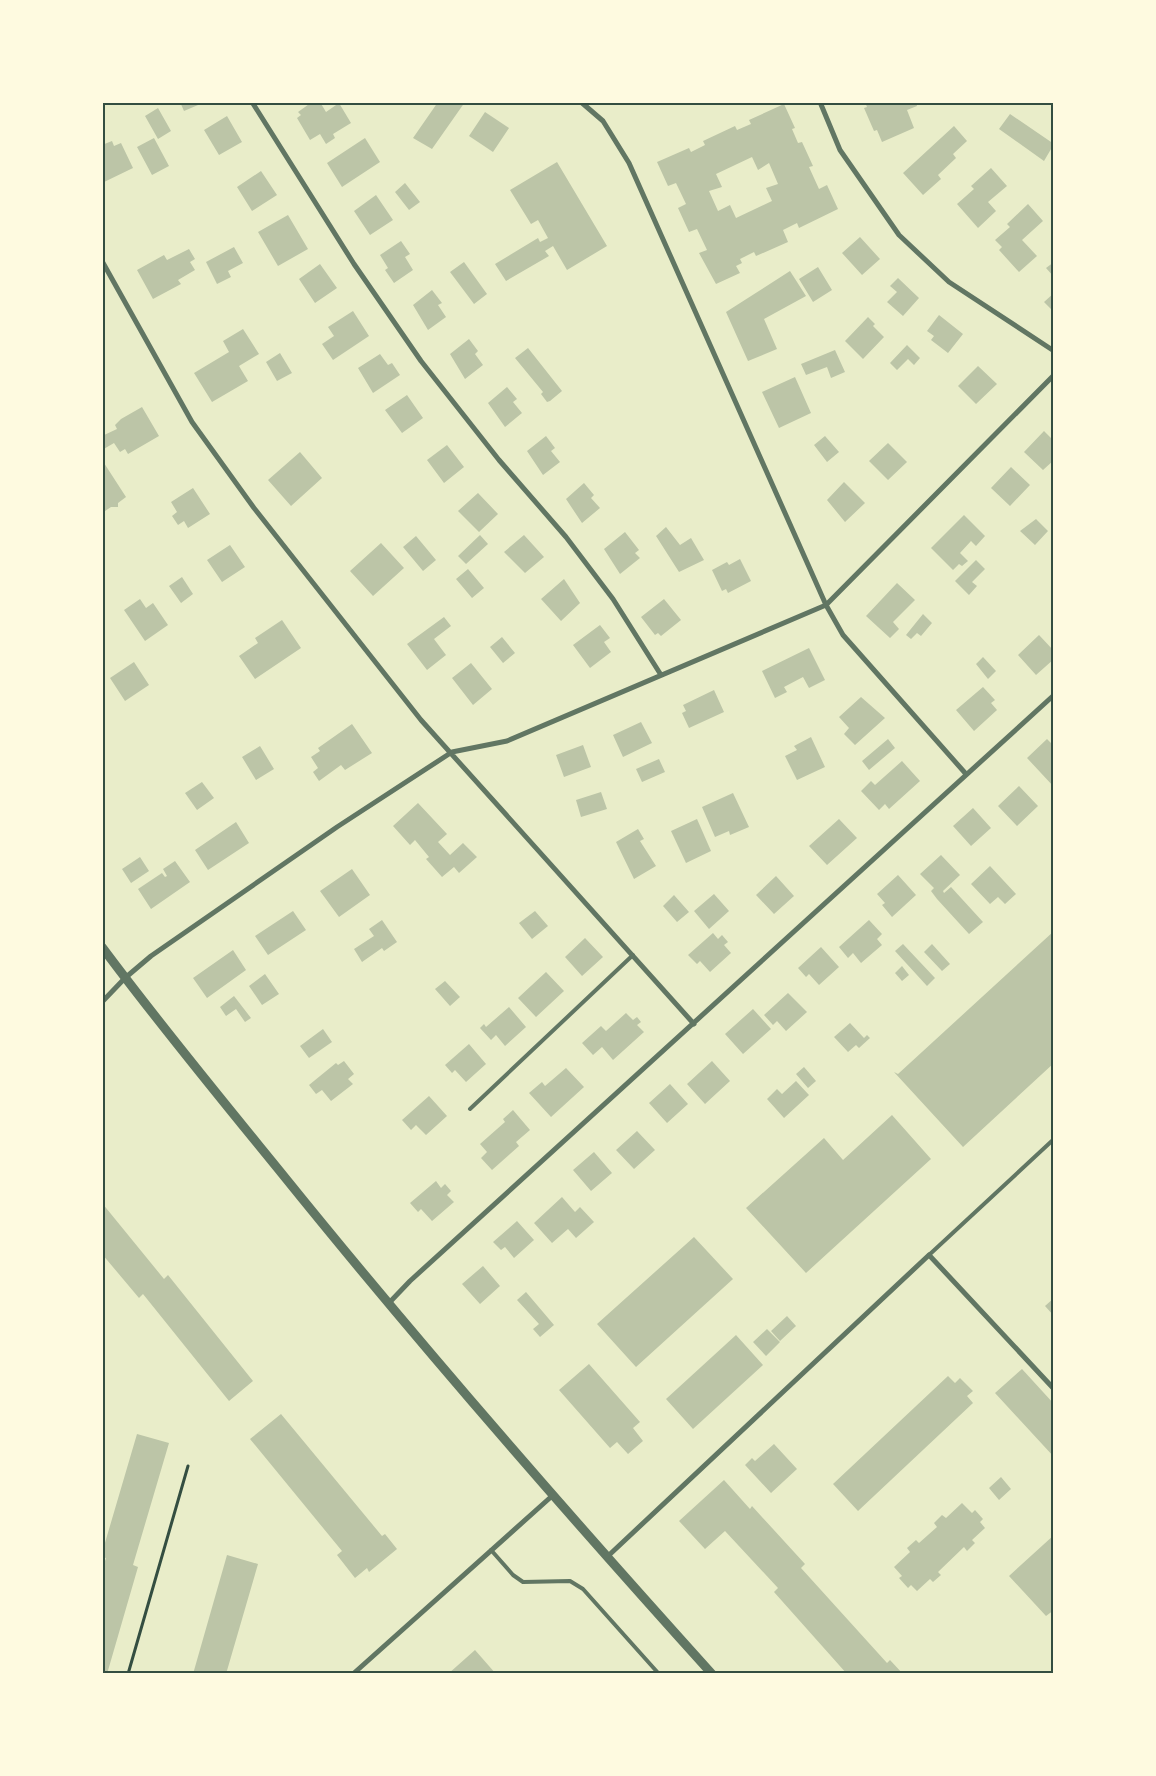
<svg xmlns="http://www.w3.org/2000/svg" width="1156" height="1776" viewBox="0 0 1156 1776" font-family="Bitter,serif">
	<style>
		.building { fill: #bcc5a7; fill-rule: evenodd }
		.lines { fill: none; stroke-linecap: round; stroke-linejoin: round }
		.path { stroke: #344e41; stroke-width: 3 }
		.service { stroke: #617663; stroke-width: 4 }
		.minor { stroke: #617663; stroke-width: 5 }
		.tertiary { stroke: #617663; stroke-width: 9 }
		.neatline { fill: none; stroke: #344e41; stroke-width: 2 }
	</style>
	<rect width="100%" height="100%" fill="#e9edc9"/>
	<!-- building -->
	<path class="building" d="M180,102H205L184,111Z
		M312,102H320L326,112L339,103L351,123L333,134L335,138L326,144L320,134L310,140L297,118L301,115L298,112Z
		M438,102H465L432,149L413,138Z
		M865,102H916L917,106L907,110L914,128L882,142L877,130L874,131L864,108L867,107Z
		M784,104L795,128L792,129L798,143L802,142L813,166L809,167L819,189L827,185L838,209L799,228L797,223L783,230L788,242L756,256L754,252L740,259L742,263L736,266L740,273L716,284L699,253L707,250L697,229L689,232L678,208L686,204L676,183L668,186L657,162L689,148L691,152L705,145L703,141L735,126L737,130L751,124L749,120ZM752,157L758,170L769,163L778,184L766,188L772,201L736,218L730,205L718,211L709,191L722,187L716,174Z
		M158,108L171,131L158,139L145,116Z
		M485,112L509,128L493,152L469,136Z
		M1010,114L1054,144L1044,161L999,129Z
		M227,116L242,142L219,155L204,130Z
		M954,126L967,141L953,154L956,158L938,175L941,179L923,195L903,173Z
		M154,138L169,166L152,175L137,147Z
		M365,138L380,162L342,187L327,163Z
		M112,141L114,146L121,143L133,168L102,183V145Z
		M557,162L607,246L567,270L553,246L545,251L549,256L506,281L495,264L538,238L540,242L548,238L538,220L531,224L510,190Z
		M991,168L1007,186L988,202L996,211L978,228L957,204L974,189L971,186Z
		M261,171L277,195L252,211L237,187Z
		M405,183L420,202L409,210L395,192Z
		M376,195L393,220L370,235L354,211Z
		M1028,204L1043,221L1022,240L1037,256L1019,272L999,250L1002,247L995,240L1010,227L1007,224Z
		M288,215L308,249L278,266L258,232Z
		M860,237L880,259L862,275L842,253Z
		M401,241L410,254L405,257L413,270L394,283L385,270L388,268L380,255Z
		M234,247L243,263L228,271L231,277L217,284L206,262Z
		M189,249L195,259L190,262L195,270L178,280L181,284L153,299L137,270L164,255L167,260Z
		M464,262L487,294L474,304L450,272Z
		M1054,262V277L1046,268Z
		M320,264L337,288L315,303L299,279Z
		M818,267L832,290L813,302L799,279Z
		M790,271L806,296L764,319L777,349L748,361L726,312Z
		M898,278L919,298L903,316L887,302L897,292L890,286Z
		M432,290L442,303L438,305L446,317L428,330L413,305Z
		M1054,293V312L1044,302Z
		M353,311L369,336L333,360L322,344L334,336L328,327Z
		M939,315L963,334L948,353L931,340L934,336L927,331Z
		M868,317L875,324L873,326L884,337L863,359L845,341Z
		M243,329L259,354L239,366L248,381L212,402L194,373L229,352L223,341Z
		M469,339L478,351L475,354L483,365L465,379L450,354Z
		M907,345L920,358L914,365L908,359L897,370L890,363Z
		M528,348L562,391L550,401L547,402L541,394L543,392L515,358Z
		M835,350L845,372L831,378L827,367L806,375L801,364Z
		M280,353L292,373L277,381L266,362Z
		M380,354L388,365L392,363L400,375L373,393L358,368Z
		M978,366L997,384L976,404L958,386Z
		M795,377L811,413L779,428L762,392Z
		M507,387L517,399L513,402L522,413L505,427L488,403Z
		M407,395L423,418L402,433L385,410Z
		M142,407L159,436L128,454L125,449L120,452L114,443L102,450V436L117,429L115,425L121,419Z
		M1044,431L1054,441V460L1043,470L1024,452Z
		M546,436L555,448L551,451L560,462L543,475L527,451Z
		M825,436L839,452L827,462L814,445Z
		M888,443L907,462L888,480L869,461Z
		M447,445L464,467L444,483L427,460Z
		M300,452L322,478L291,506L268,480Z
		M104,463L126,497L118,503V507H111L102,513Z
		M1011,467L1030,485L1010,506L991,488Z
		M844,482L865,503L845,522L827,500Z
		M584,483L594,495L591,498L600,508L582,523L566,499Z
		M193,488L210,514L188,528L184,521L178,525L172,516L177,512L171,502Z
		M478,493L498,514L479,532L458,511Z
		M964,515L985,536L976,546L971,541L960,553L968,561L962,566L959,564L953,570L931,548Z
		M1036,519L1048,531L1035,545L1020,531Z
		M666,527L680,545L691,538L704,560L679,572L656,536Z
		M625,532L639,550L635,553L640,558L620,574L604,549Z
		M480,535L488,544L466,564L458,556Z
		M524,535L544,557L525,573L504,552Z
		M416,536L436,560L423,571L403,547Z
		M381,543L404,568L373,596L350,571Z
		M230,545L245,567L222,582L207,560Z
		M740,559L751,581L728,593L726,589L722,591L712,570L727,562L729,565Z
		M976,560L985,569L972,582L977,586L969,595L955,581Z
		M468,569L484,588L472,598L456,579Z
		M182,577L193,594L181,603L169,586Z
		M564,579L580,603L561,621L541,599Z
		M897,583L915,600L893,622L899,629L890,638L866,616Z
		M140,599L146,608L153,603L168,625L145,641L124,610Z
		M664,599L681,620L661,636L658,633L655,635L641,617Z
		M923,614L932,623L921,636L917,633L911,639L906,635Z
		M444,617L451,626L434,639L446,655L427,670L407,644Z
		M282,620L301,648L255,679L239,656L258,643L255,638Z
		M600,625L610,638L604,642L611,652L590,668L573,645Z
		M1039,635L1054,651V659L1036,675L1018,655Z
		M502,637L515,653L503,663L490,647Z
		M809,648L825,680L809,688L803,677L784,687L787,692L775,698L762,671Z
		M983,657L996,671L988,679L976,664Z
		M134,662L149,685L125,701L110,678Z
		M471,663L492,689L473,705L452,678Z
		M983,687L995,700L991,703L997,710L974,731L956,710Z
		M714,690L724,712L689,728L682,713L686,711L683,705Z
		M861,697L885,718L855,745L844,734L849,728L839,717Z
		M641,722L652,743L623,757L613,735Z
		M352,724L372,753L345,770L341,765L319,781L313,772L318,768L311,757L320,751L318,748Z
		M811,737L825,767L797,780L785,756L797,750L794,746Z
		M888,739L895,748L869,770L862,761Z
		M1047,739L1054,746V787L1027,758Z
		M583,745L591,767L564,777L556,755Z
		M260,746L274,769L256,780L242,757Z
		M659,759L665,772L642,782L636,769Z
		M902,761L920,781L889,809L885,804L879,810L861,791L871,781L875,785Z
		M202,782L214,798L197,810L185,793Z
		M1019,786L1038,806L1017,826L998,806Z
		M601,792L607,809L581,817L576,800Z
		M733,793L749,827L730,835L729,831L715,837L702,807Z
		M418,803L447,834L438,842L450,855L463,843L477,857L459,873L454,867L442,877L426,859L429,857L415,840L410,845L393,826Z
		M973,808L991,828L971,846L953,826Z
		M697,819L711,851L686,863L671,831Z
		M839,819L857,838L827,865L809,846Z
		M236,822L249,843L208,870L195,850Z
		M638,829L644,839L640,841L656,866L634,879L616,842Z
		M941,855L960,875L943,891L944,893L951,887L983,922L969,934L937,899L931,891L934,888L920,874Z
		M140,857L149,871L131,883L122,869Z
		M175,861L190,882L151,909L138,889L162,873L165,877L167,876L163,869Z
		M990,866L1016,894L1005,904L998,897L990,904L971,884Z
		M352,869L370,895L339,917L320,891Z
		M898,875L916,895L892,917L882,905L885,903L877,894Z
		M776,876L794,896L774,914L756,895Z
		M714,894L729,911L709,929L694,911Z
		M674,895L689,912L677,922L663,906Z
		M293,911L306,930L268,955L255,936Z
		M535,911L548,926L532,939L519,923Z
		M382,920L397,942L384,951L382,948L362,962L354,949L374,936L369,929Z
		M869,920L882,934L877,939L882,945L861,963L853,953L848,958L839,947Z
		M1054,931V1063L963,1147L894,1072L898,1074Z
		M713,933L718,939L722,935L728,942L724,945L731,953L710,972L700,961L697,964L688,955Z
		M585,938L603,957L582,976L565,957Z
		M903,944L935,978L927,986L895,951Z
		M932,944L950,964L942,971L924,952Z
		M821,947L839,967L819,985L809,974L806,977L798,968Z
		M233,950L246,970L207,998L193,978Z
		M902,966L909,975L902,981L895,973Z
		M546,972L564,991L536,1017L518,998Z
		M265,974L279,994L262,1005L249,986Z
		M445,981L460,997L450,1006L435,989Z
		M788,993L807,1012L786,1031L777,1021L773,1025L764,1015Z
		M234,996L251,1018L245,1022L236,1009L226,1016L220,1007Z
		M509,1007L526,1027L505,1046L496,1035L491,1040L480,1028L484,1024L486,1027Z
		M753,1009L771,1029L743,1054L725,1034Z
		M626,1013L633,1020L637,1017L641,1022L637,1025L644,1032L613,1060L602,1047L593,1055L582,1043L601,1026L606,1031Z
		M850,1023L864,1038L867,1035L870,1038L859,1048L856,1045L848,1052L834,1037Z
		M323,1029L332,1042L309,1058L300,1046Z
		M469,1044L486,1064L466,1082L455,1070L452,1073L445,1065Z
		M344,1061L354,1074L348,1079L353,1084L331,1101L322,1090L316,1094L309,1085L336,1063L338,1065Z
		M712,1061L730,1081L705,1104L687,1084Z
		M804,1067L816,1081L808,1088L796,1074Z
		M566,1068L584,1087L551,1117L529,1093L542,1082L545,1086Z
		M796,1081L809,1095L784,1118L767,1099L777,1089L782,1094Z
		M670,1084L688,1104L667,1123L649,1103Z
		M429,1096L447,1116L426,1135L416,1125L411,1130L402,1120Z
		M513,1110L530,1130L516,1142L519,1146L492,1170L481,1158L487,1152L480,1144L505,1122L503,1119Z
		M892,1115L931,1159L806,1273L746,1208L824,1138L843,1160Z
		M637,1131L655,1150L634,1169L616,1150Z
		M594,1152L612,1173L591,1191L573,1170Z
		M436,1181L441,1188L445,1184L451,1191L447,1195L454,1202L432,1221L421,1209L418,1212L410,1203Z
		M562,1197L575,1212L580,1207L594,1222L576,1238L568,1229L552,1243L534,1223Z
		M102,1203L164,1279L168,1275L253,1381L229,1401L143,1294L139,1298L102,1254Z
		M517,1221L534,1240L514,1258L505,1247L501,1250L493,1242Z
		M694,1237L733,1279L636,1367L597,1324Z
		M483,1266L500,1286L480,1304L462,1284Z
		M526,1292L554,1325L540,1337L533,1329L539,1324L517,1300Z
		M1054,1298V1316L1045,1306Z
		M787,1316L796,1326L780,1341L771,1331Z
		M767,1329L780,1342L766,1356L753,1342Z
		M736,1335L763,1365L693,1429L666,1399Z
		M589,1364L640,1422L633,1428L643,1441L628,1454L617,1442L610,1448L559,1390Z
		M1022,1369L1054,1404V1457L995,1393Z
		M948,1376L955,1383L960,1378L973,1391L967,1396L973,1403L858,1511L833,1484Z
		M281,1414L382,1536L385,1534L397,1549L369,1572L367,1568L355,1578L337,1555L342,1551L250,1439Z
		M137,1434L169,1443L133,1565L138,1567L107,1674H102V1570L106,1558L102,1557V1553Z
		M774,1444L797,1469L771,1493L745,1465L752,1458L755,1461Z
		M1001,1477L1011,1489L999,1500L989,1488Z
		M724,1480L750,1509L752,1506L805,1564L801,1568L887,1663L890,1660L903,1674H847L774,1592L778,1588L725,1531L705,1549L679,1521Z
		M962,1503L972,1513L975,1510L983,1519L980,1522L985,1528L972,1540L975,1543L967,1551L964,1547L938,1572L941,1575L933,1582L930,1579L917,1591L911,1585L908,1588L899,1578L902,1576L894,1567L910,1552L907,1548L916,1540L919,1543L937,1527L934,1523L942,1515L946,1518Z
		M1054,1535V1610L1046,1616L1009,1576Z
		M227,1555L258,1564L226,1674H193Z
		M475,1650L496,1674H448Z"/>
	<g class="lines">
		<!-- path -->
		<path class="path" d="M128,1674L188,1466"/>
		<!-- service -->
		<path class="service" d="M470,1109L633,955
			M929,1255L1054,1139
			M491,1550L513,1575L523,1582L570,1581L583,1589L659,1674"/>
		<!-- minor -->
		<path class="minor" d="M252,102L354,264L421,361L499,460L566,537L613,599L661,675
			M581,102L603,121L629,163L826,605L843,635L966,774
			M820,102L840,150L899,235L949,282L1054,351
			M102,261L192,422L254,508L421,720L694,1024
			M102,1002L125,978L151,956L337,827L452,752L507,741L826,605L1054,375
			M388,1304L410,1281L1054,695
			M607,1557L929,1255L1054,1389
			M353,1674L552,1496"/>
		<!-- tertiary -->
		<path class="tertiary" d="M102,947C160,1025 222,1100 283,1175C421,1346 565,1511 712,1674"/>
	</g>
	<!-- border -->
	<rect width="1156" height="1776" fill="none" stroke="#fefae0" stroke-width="208"/>
	<rect x="104" y="104" width="948" height="1568" class="neatline"/>
</svg>
